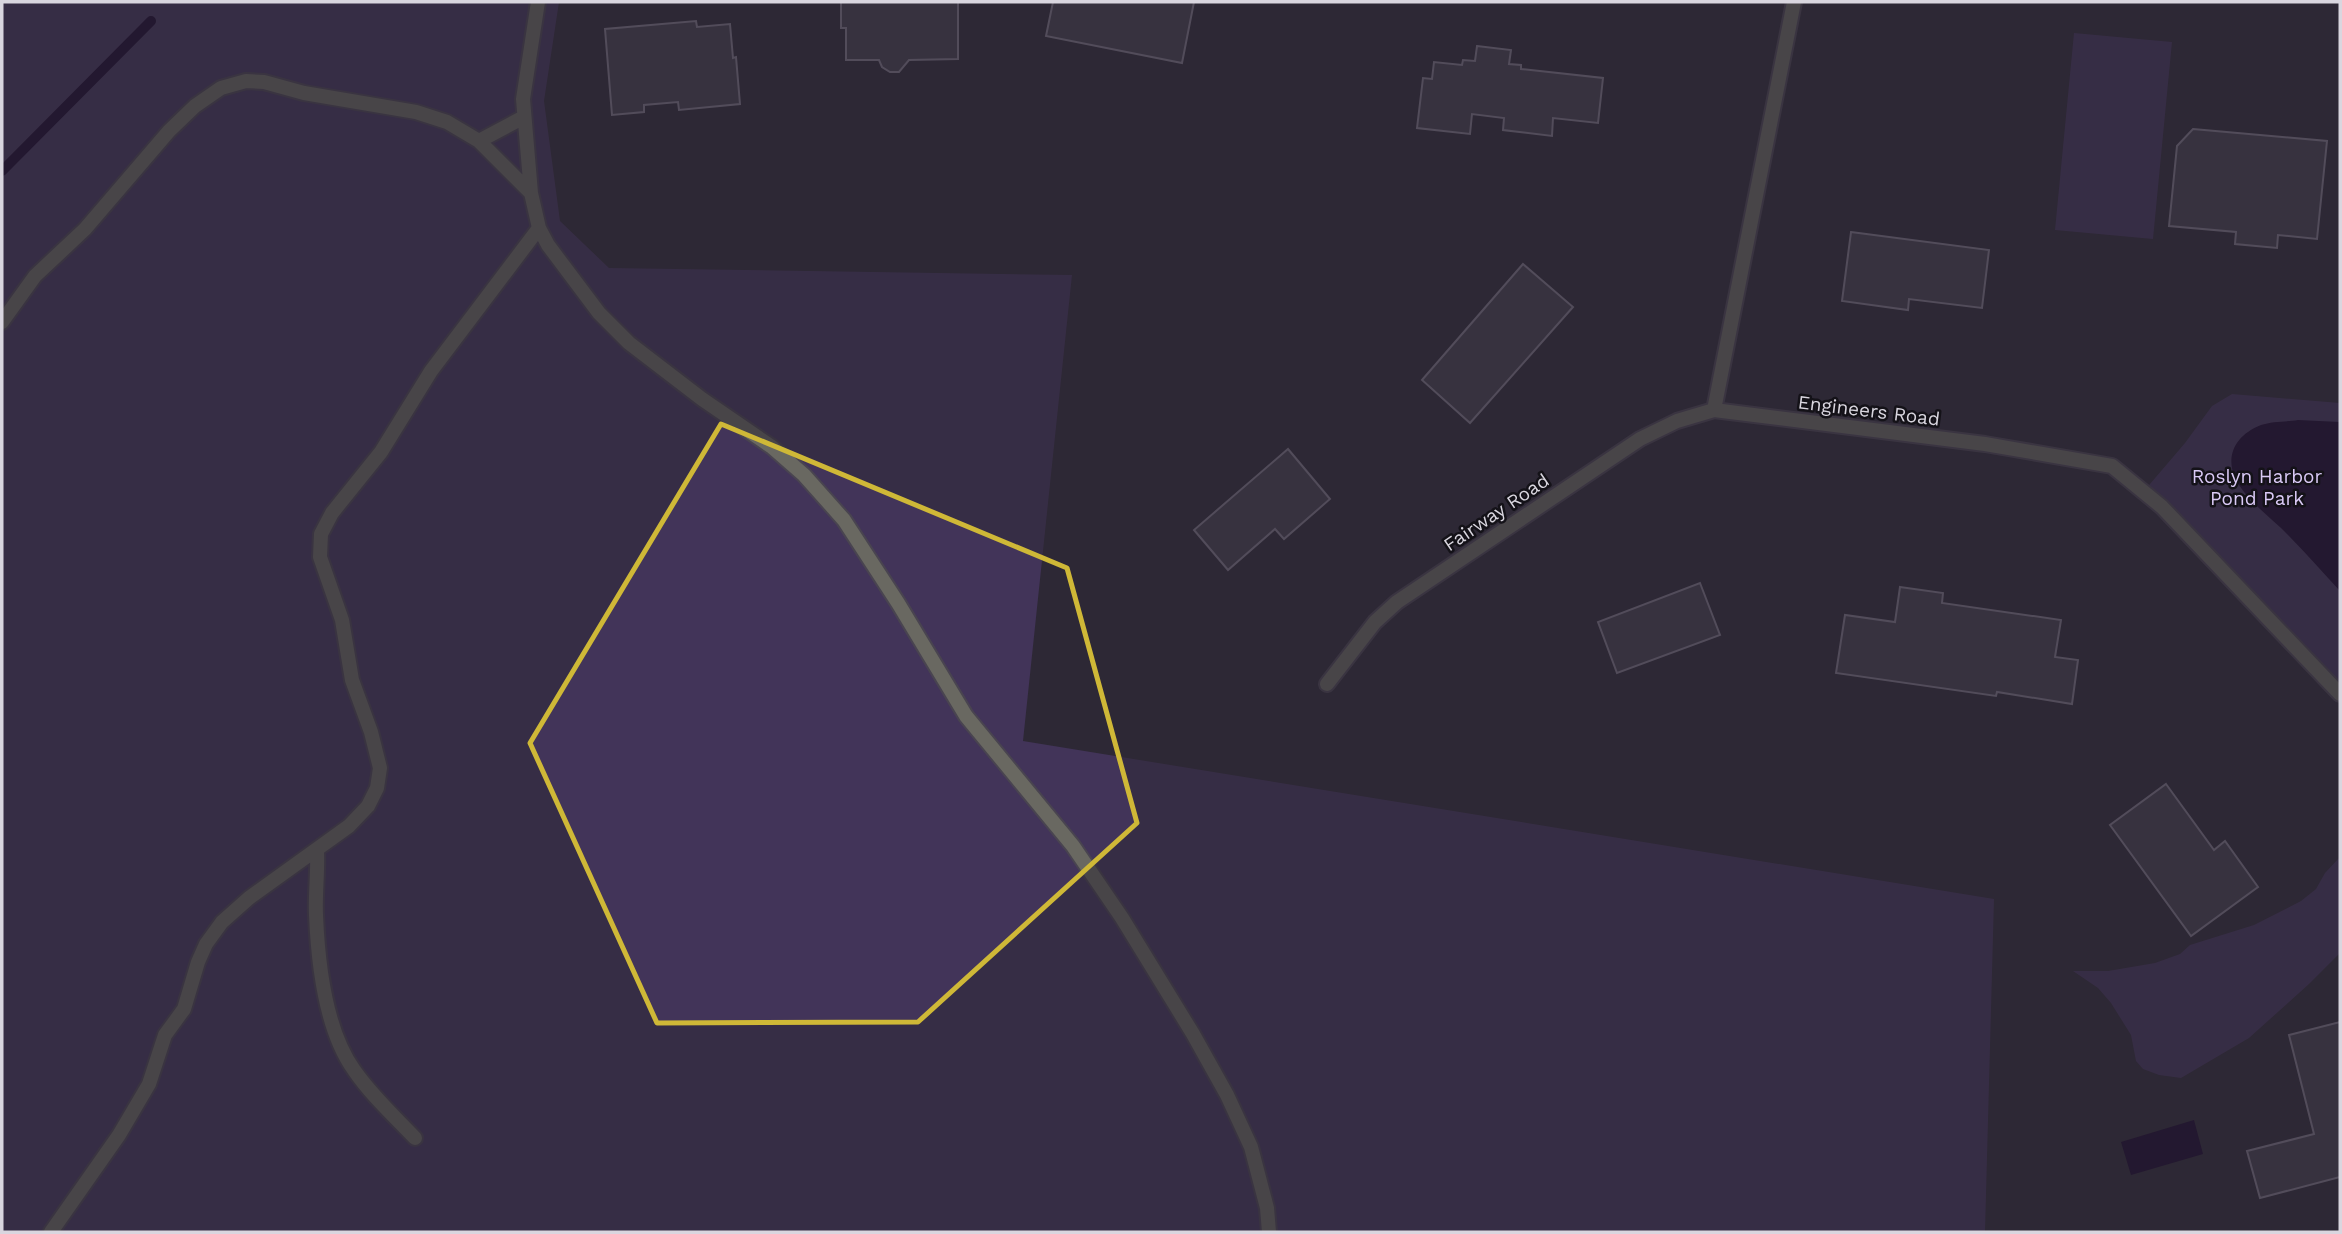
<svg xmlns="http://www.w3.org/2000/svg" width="2342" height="1234" viewBox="0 0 2342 1234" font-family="'Work Sans',sans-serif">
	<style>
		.green { fill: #423459 }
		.water { fill: #17052a }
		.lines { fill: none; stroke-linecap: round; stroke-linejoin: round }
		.stream { stroke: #17052a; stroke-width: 10 }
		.building { fill: #443f4d; stroke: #7e7888; stroke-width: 2 }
		.lane-casing { stroke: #494450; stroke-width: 18 }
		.street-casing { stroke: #494450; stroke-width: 18 }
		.lane { stroke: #696861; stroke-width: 14 }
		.street { stroke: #696861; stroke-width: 14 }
		.marked { fill: none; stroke: #cfb837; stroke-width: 5; stroke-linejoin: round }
		.labels { text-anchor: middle; stroke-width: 5; stroke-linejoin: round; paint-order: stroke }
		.street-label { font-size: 19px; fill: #d9d6df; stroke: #141218 }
		.park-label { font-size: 19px; fill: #dacaf6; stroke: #141218 }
	</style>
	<rect width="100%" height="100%" fill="#2d2835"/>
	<!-- green -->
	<path class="green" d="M2,2H559L544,101L560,221L609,268L1072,275L1023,741L1994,899L1985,1232H2Z
		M2074,33L2172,42L2153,239L2055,230Z
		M2232,394L2340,403V694L2144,491L2185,443L2212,406Z
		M2340,857V953L2309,984L2249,1038L2181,1078L2159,1075L2143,1069L2136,1061L2131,1035L2111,1003L2098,988L2073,971H2108L2155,963L2180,954L2190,945L2254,925L2301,901L2316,889L2325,873Z"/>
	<!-- water -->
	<path class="water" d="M2298,420L2340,422V591C2323,573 2307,554 2289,536C2273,519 2252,505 2239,485C2223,460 2233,436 2261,425C2272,421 2287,422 2298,420Z
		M2194,1120L2203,1154L2131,1175L2121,1142Z"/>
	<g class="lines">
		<!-- stream -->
		<path class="stream" d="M2,171L151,21"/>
	</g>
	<!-- building -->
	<path class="building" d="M841,2H958V59L909,60L899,72H890L882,67L879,60H846V28H841Z
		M1053,2H1194L1182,63L1046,36Z
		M696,21L697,27L730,24L733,58L736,57L740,104L679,110L678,102L644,105V112L612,115L605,29Z
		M1477,46L1511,50L1509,64L1521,65V69L1603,78L1598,123L1553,118L1552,136L1503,130L1504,118L1472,114L1470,134L1417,128L1423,78L1432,79L1434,62L1462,65L1463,60L1475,61Z
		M2193,129L2327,141L2317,239L2278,235L2277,248L2235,244L2236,232L2169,226L2177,146Z
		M1851,232L1989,250L1982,308L1909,299L1908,310L1842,301Z
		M1523,264L1573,307L1470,423L1422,380Z
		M1288,449L1330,499L1284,539L1275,529L1228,570L1194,530Z
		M1700,583L1720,635L1617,673L1598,622Z
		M1900,587L1943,593L1942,603L2061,620L2055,657L2078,660L2072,704L1997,692L1996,696L1836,673L1845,615L1895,622Z
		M2166,784L2214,850L2225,841L2258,887L2191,936L2110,825Z
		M2340,1022V1177L2260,1198L2247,1151L2314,1134L2289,1035Z"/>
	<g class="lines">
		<!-- lane casing -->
		<g class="lane-casing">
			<path id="lane" d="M479,141L524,117
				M531,193L523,99L538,2
				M2,322L35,276L85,229L169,131L195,106L221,88L246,81L264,82L304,93L416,112L447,122L479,141L531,193L539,228L548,245L599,313L629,343L702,399L772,447L804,475L844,520L898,603L966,716L1073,846L1122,918L1193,1034L1227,1095L1251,1147L1267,1208L1269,1232
				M317,851C318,872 315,894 316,915C318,963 326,1031 354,1070C371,1095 394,1116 415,1138
				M51,1232L119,1135L149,1084L165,1035L184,1009L198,962L206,944L222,922L249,898L349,826L368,806L377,788L380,768L371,732L352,680L342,620L320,557L321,534L332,513L381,452L431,371L539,228"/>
		</g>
		<!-- street casing -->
		<g class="street-casing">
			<path id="street" d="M1794,2L1714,410L1985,444L2112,466L2162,507L2340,694
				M1327,684L1375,622L1397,602L1640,439L1677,421L1714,410"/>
		</g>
		<!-- lane -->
		<use href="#lane" class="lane"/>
		<!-- street -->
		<use href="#street" class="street"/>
	</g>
	<!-- marked area -->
	<path d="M0 0H2342V1234H0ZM721,424L1067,568L1137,823L918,1022L657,1023L530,743Z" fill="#2d2835" fill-opacity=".55" fill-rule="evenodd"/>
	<path class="marked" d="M721,424L1067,568L1137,823L918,1022L657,1023L530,743Z"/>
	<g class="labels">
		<!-- street labels -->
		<g class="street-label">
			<text transform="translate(1869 410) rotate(7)" y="7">Engineers Road</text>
			<text transform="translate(1496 512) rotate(-34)" y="7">Fairway Road</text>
		</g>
		<!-- park labels -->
		<g class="park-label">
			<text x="2257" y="483">Roslyn Harbor<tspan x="2257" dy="22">Pond Park</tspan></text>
		</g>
	</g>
	<!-- border -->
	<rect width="2342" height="1234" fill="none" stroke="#d9d6df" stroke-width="7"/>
</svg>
